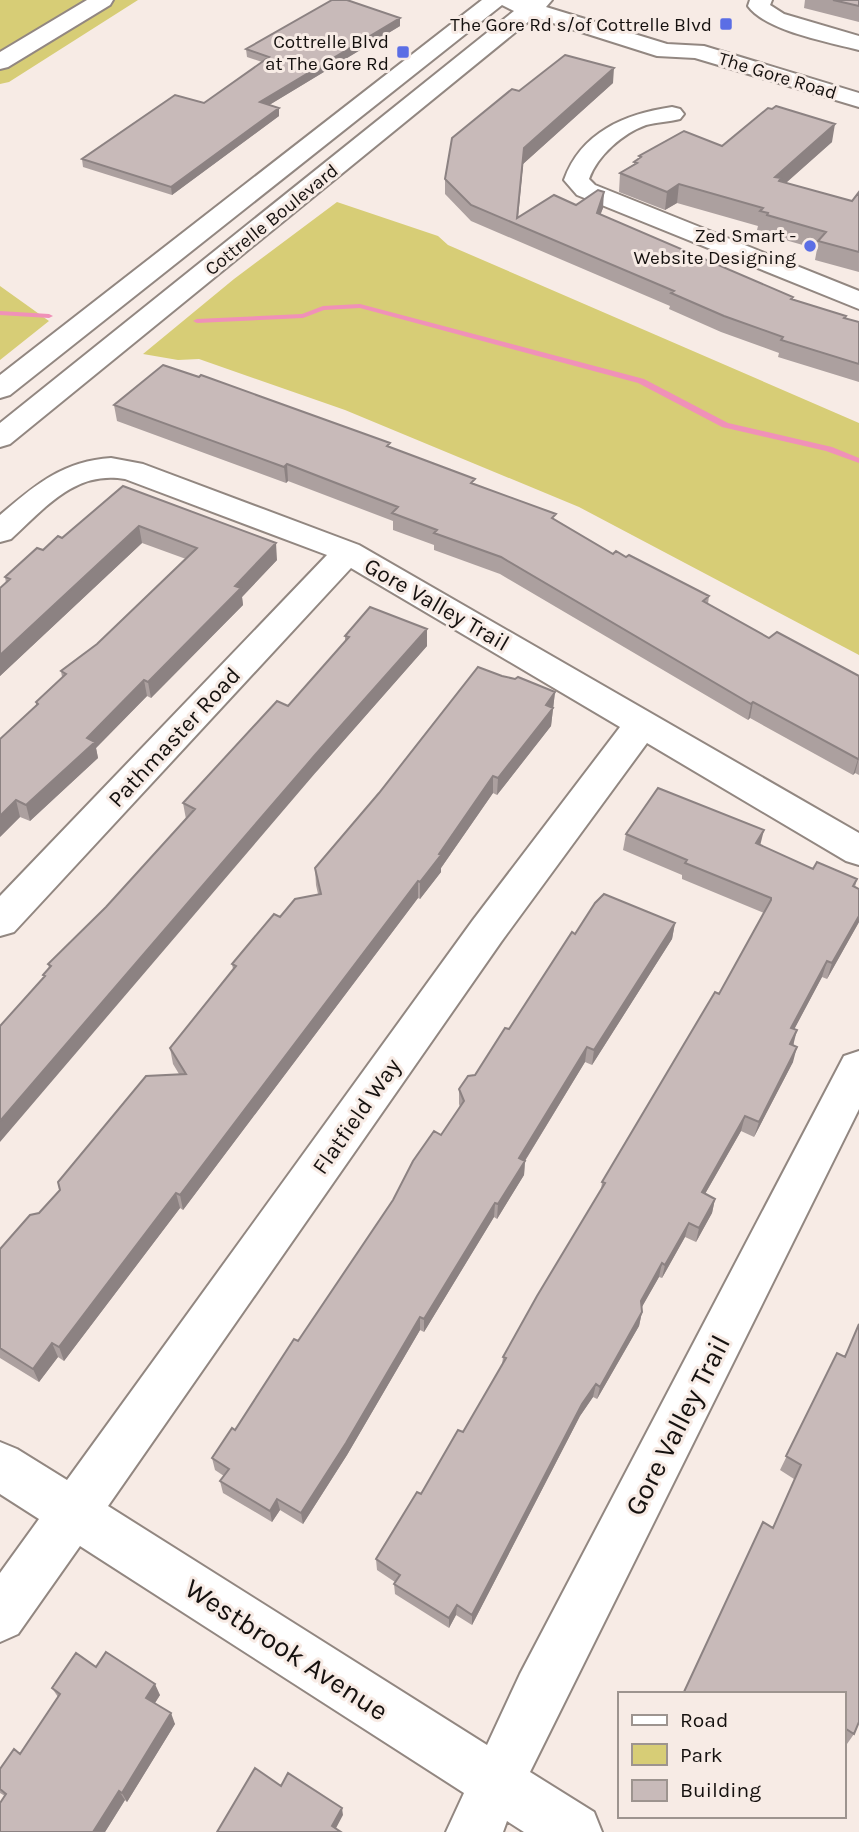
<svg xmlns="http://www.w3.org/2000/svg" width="859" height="1832" viewBox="0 0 859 1832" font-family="Karla,sans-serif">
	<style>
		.green { fill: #d7cd76 }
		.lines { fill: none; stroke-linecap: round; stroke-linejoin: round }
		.stream { fill: #f091b8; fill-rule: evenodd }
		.street-casing { stroke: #928781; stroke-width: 4 }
		.secondary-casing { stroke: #928781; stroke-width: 4 }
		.street { fill: #fff; fill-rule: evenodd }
		.secondary { fill: #fff; fill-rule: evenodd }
		.wall { fill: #aca09f }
		.shaded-wall { fill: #8c8282 }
		.building { fill: #c8bab9; stroke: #8c8282; stroke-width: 2 }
		.poi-dot { fill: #5b6ee5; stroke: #f7ebe5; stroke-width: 2.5 }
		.labels { text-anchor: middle; stroke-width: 6; stroke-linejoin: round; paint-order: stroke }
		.far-poi-label { font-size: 19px; fill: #15110f; stroke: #f7ebe5; text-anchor: end }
		.far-street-label { font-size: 19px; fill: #15110f; stroke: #f7ebe5 }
		.street-label { font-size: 23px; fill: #15110f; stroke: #f7ebe5 }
		.near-street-label { font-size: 28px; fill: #15110f; stroke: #f7ebe5 }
	</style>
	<rect width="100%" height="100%" fill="#f7ebe5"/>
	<!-- green -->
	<path class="green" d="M0,0H138L9,82L0,84Z
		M337,202L438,236L448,245L859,423V655L579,507L345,410L199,359L178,360L143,354L234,279Z
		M0,286L49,321L0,360Z"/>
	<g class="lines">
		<!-- stream -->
		<path class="stream" d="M360,304L644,379L728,423L832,447L859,458V463L826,451L722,427L638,383L360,308L324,310L303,318L197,323L193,321L197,319L302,314L323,306Z
			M0,311L49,314L53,316L49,318L0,315Z"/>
		<!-- street casing -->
		<g class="street-casing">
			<path id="street" d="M87,0H113L110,5L8,67L0,69V52Z
				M750,0H772L770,5L784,14L859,36V50C829,42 766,31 748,6Z
				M672,107L680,109L684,114L680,119C669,122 657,122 646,125C623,133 597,156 589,179L595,185L859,291V309L577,195L564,180C581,132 625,114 672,107Z
				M111,458L143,464L359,545L859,833V865L846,861L647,743L501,942L108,1506L487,1745L520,1674L844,1056L859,1051V1109L530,1772L594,1812L602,1832H524L507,1821L503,1832H446L464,1793L80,1546L18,1634L0,1642V1573L39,1519L0,1494V1442L17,1449L67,1480L473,920L620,727L351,568L14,932L0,936V896L327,555L125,479C75,470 45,508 11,539L0,542V515C35,485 63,461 111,458Z"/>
		</g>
		<!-- secondary casing -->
		<g class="secondary-casing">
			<path id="secondary" d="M482,0H552L546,7L667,44L704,46L859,93V107L695,58L657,56L534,17L10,444L0,447V423L514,11L502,5L10,395L0,398V375Z"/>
		</g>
		<!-- street -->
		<use href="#street" class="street"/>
		<!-- secondary -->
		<use href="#secondary" class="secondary"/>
	</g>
	<!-- wall -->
	<path class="wall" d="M805,0H859V22L804,8Z
		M400,18V26L269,105L279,116L172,195L83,167L82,159L204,103L262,62L247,57L246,49Z
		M613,83L523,164L518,218L576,205L603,208L600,215L793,297L792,300L846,316L845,318L859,322V382L778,357L779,353L721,332L669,309L670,306L471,221L445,194V179L519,91Z
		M832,142L786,183L852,201L859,192V272L815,260L817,249L764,234V231L757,230L758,226L677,203L665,210L619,192L620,173L634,164V162L639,159V156L722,146Z
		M114,405L390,447L555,520L613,554L626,557L709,596L708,604L769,638L859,676V775L855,773L853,775L750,718L748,720L500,574L434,550V545L393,530V521L288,481L286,483L117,421Z
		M123,486L277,560L242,597L243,605L151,698L147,696L96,748L98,758L30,821L20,817L0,837L36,706V702L62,677L61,671L97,644L186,559L142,543L0,676V588L6,583L5,577L62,538Z
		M345,636L427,646L317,771L43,977V975L49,968L48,964L106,907L186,819L183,803L288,706L345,642Z
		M502,676L555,692L551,726L497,795L493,793L441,868V872L420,899L418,898L183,1210L180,1208L64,1361L58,1357L39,1382L0,1358V1249L39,1213L179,1074L173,1064L170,1048L233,969L232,964L280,917L318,894L316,885L315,868Z
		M626,834L760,845L813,869L857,879L855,887L859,889V922L827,979L822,977L794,1029L793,1062L754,1137L741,1131L705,1194L715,1199L712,1213L696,1242L685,1237L662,1278L659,1277L641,1308L642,1312L639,1326L597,1399L593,1397L580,1416L472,1625L456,1615L449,1628L395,1594L394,1584L395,1582L377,1570L376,1559L463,1432L502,1365L503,1357L601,1190L602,1182L719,994L764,913L682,879V875L623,850Z
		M675,923L672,939L592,1065L585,1062L525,1161L524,1175L497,1219L494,1217L424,1332L420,1330L347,1455L303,1524L280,1510L272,1522L223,1493L220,1481L224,1476L215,1470L212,1458L235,1430L298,1341L460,1107L459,1104V1089L475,1075L509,1029L575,934Z
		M837,1353L854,1734L847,1744L843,1742V1694L794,1479L780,1470Z
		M96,1667L160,1695L155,1703L175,1724L127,1802L125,1800L105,1832H0L5,1796L0,1793V1769L20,1754L58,1697L52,1688Z"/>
	<!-- shaded-wall -->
	<path class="shaded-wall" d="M400,18V26L261,110L260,102Z
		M614,68L613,83L523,164L517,224L524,148Z
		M279,108V116L172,195L171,187Z
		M835,124L832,142L780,188L775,177Z
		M679,184L677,203L665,210L667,192Z
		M604,192L603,208L595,229L597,213Z
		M287,464L288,481L286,483L284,467Z
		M139,526L142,543L0,676V655Z
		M276,543L277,560L242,597L243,605L151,698L148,682L235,586Z
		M427,629V646L317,771L0,1142V1121L315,755Z
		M144,680L147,696L96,748L98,758L30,821L26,805L87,738Z
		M555,692L551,726L497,795L498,778Z
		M753,702L750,718L748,720L751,704Z
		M859,758L855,773L853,775L858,759Z
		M493,776V793L441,868V872L420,899V882Z
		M16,800L20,817L0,837V816Z
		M764,830L760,846L756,843Z
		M418,881V898L183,1210L180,1195Z
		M859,916V922L827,979L832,963Z
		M675,923L672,939L592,1065L594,1050Z
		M827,961L822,977L787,1043L791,1028Z
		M797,1030L793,1046L790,1044Z
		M587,1047L585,1062L518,1172L519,1158Z
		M797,1047L793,1062L754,1137L759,1122Z
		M745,1116L741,1131L698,1206L702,1192Z
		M525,1161L524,1175L497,1219L498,1204Z
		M176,1193L180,1208L64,1361L59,1347Z
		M715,1199L712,1213L696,1242L699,1228Z
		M495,1203L494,1217L424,1332V1319Z
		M689,1223L685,1237L662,1278L665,1265Z
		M662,1263L659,1277L638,1314L641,1301Z
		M642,1312L639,1326L597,1399L600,1387Z
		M420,1317V1330L347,1455L303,1524L301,1513Z
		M52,1343L58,1357L39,1382L33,1369Z
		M596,1384L593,1397L580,1416L472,1625V1615L582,1404Z
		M277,1499L280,1510L272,1522L270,1511Z
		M457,1605L456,1615L449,1628V1618Z
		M155,1684L160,1695L151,1709L146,1698Z
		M171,1713L175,1724L127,1802L122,1793Z
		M119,1791L125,1800L105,1832H93Z
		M342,1808L343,1815L334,1832L332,1826Z"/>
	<!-- building -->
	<path class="building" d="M332,0H347L400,18L260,102L279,108L171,187L82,159L175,95L204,103L269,57L246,49Z
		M833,0H859V6Z
		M565,55L614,68L524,148L517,218L554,195L576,205L598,190L604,192L597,213L793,297L791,299L846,316L844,318L859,322V364L781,340L783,337L724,316L671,293L674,291L471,205L445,179L452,138L512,89L519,91Z
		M776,106L835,124L775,177L781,178L779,181L852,201L859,192V252L818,241L826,232L767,215L768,213L760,211L763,208L679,184L667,192L620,173L637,163L634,162L641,157L639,156L684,131L722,146L768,108L772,109Z
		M163,365L199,377L201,375L390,443L387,446L475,479L471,483L556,514L552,518L613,554L616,551L626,557L629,555L709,596L703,601L769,638L777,632L859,676V758L858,759L753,702L751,704L501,557L434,533L437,530L392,513L398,507L287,464L284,467L114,405Z
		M123,486L276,543L235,586L241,588L148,682L144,680L87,738L95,742L26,805L16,800L0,816V739L38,704L36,702L66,674L61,671L97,644L197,548L139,526L0,655V588L10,579L5,577L37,548L43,550L58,536L62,538Z
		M370,607L427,629L315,755L0,1121V1026L45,976L43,975L51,966L48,964L106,907L195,809L183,803L277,701L288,706L349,637L345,636Z
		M478,667L502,676L515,679L518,677L555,692L546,705L553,708L498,778L493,776L439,854L441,855L420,882L418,881L180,1195L176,1193L59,1347L52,1343L33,1369L0,1348V1249L30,1215L39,1213L60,1190L58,1182L146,1076L186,1074L170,1048L236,966L232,964L274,914L280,917L295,899L321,894L315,868L379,793Z
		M658,788L764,830L756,843L813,869L817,862L857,879L853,886L859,889V916L832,963L827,961L791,1028L797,1030L790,1044L797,1047L759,1122L745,1116L702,1192L715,1199L699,1228L689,1223L665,1265L662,1263L641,1301L642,1312L600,1387L596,1384L582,1404L472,1615L457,1605L449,1618L394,1584L400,1575L376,1559L417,1492L421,1494L458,1430L463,1432L506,1358L503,1357L537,1296L605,1183L602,1182L715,992L719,994L771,900V898L685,863L687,860L626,834Z
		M604,894L675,923L594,1050L587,1047L519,1158L525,1161L498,1204L495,1203L424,1319L420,1317L346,1443L301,1513L277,1499L270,1511L220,1481L229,1469L212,1458L232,1428L235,1430L294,1339L298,1341L393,1200L413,1161L434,1131L441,1135L464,1101L459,1089L468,1076L475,1075L505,1028L509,1029L572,932L575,934L595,903Z
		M859,1324V1722L854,1734L843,1727V1694H683L763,1522L773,1528L801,1465L786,1456L837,1353L845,1357Z
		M106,1652L155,1684L146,1698L171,1713L122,1793L119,1791L93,1832H0V1803L6,1794L0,1789V1769L14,1749L20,1754L60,1694L52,1688L76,1653L96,1667Z
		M255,1768L281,1786L288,1773L342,1808L332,1826L341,1832H217Z"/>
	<!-- markers -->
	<g class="poi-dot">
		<rect x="719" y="17" width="14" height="14" rx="3.5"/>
		<rect x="396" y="45" width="14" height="14" rx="3.5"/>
		<circle cx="810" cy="246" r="7"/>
	</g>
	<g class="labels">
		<!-- far-poi labels -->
		<g class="far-poi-label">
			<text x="712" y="31">The Gore Rd s/of Cottrelle Blvd</text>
			<text x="389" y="48">Cottrelle Blvd<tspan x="389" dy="22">at The Gore Rd</tspan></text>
			<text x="796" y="242">Zed Smart -<tspan x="796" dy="22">Website Designing</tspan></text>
		</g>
		<!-- far-street labels -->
		<g class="far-street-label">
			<text transform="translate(778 75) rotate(17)" y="7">The Gore Road</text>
			<text transform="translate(271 219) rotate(-39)" y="7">Cottrelle Boulevard</text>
		</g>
		<!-- street labels -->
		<g class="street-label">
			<text transform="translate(437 604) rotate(30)" y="8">Gore Valley Trail</text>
			<text transform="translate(174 737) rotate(-47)" y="8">Pathmaster Road</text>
			<text transform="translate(356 1116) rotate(-55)" y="8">Flatfield Way</text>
		</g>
		<!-- near-street labels -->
		<g class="near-street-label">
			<text transform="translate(677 1425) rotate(-63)" y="10">Gore Valley Trail</text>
			<text transform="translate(287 1649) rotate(33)" y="10">Westbrook Avenue</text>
		</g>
	</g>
	<!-- legend -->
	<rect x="618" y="1692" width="228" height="126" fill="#f7ebe5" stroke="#9d948f" stroke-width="2"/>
	<rect x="632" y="1715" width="35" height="10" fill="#ffffff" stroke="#9d948f" stroke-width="2"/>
	<text x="680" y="1727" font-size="21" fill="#15110f">Road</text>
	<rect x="632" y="1744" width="35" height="21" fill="#d7cd76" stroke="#9d948f" stroke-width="2"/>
	<text x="680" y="1762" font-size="21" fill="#15110f">Park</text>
	<rect x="632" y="1780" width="35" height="21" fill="#c8bab9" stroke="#9d948f" stroke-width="2"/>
	<text x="680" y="1797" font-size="21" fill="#15110f">Building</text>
</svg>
